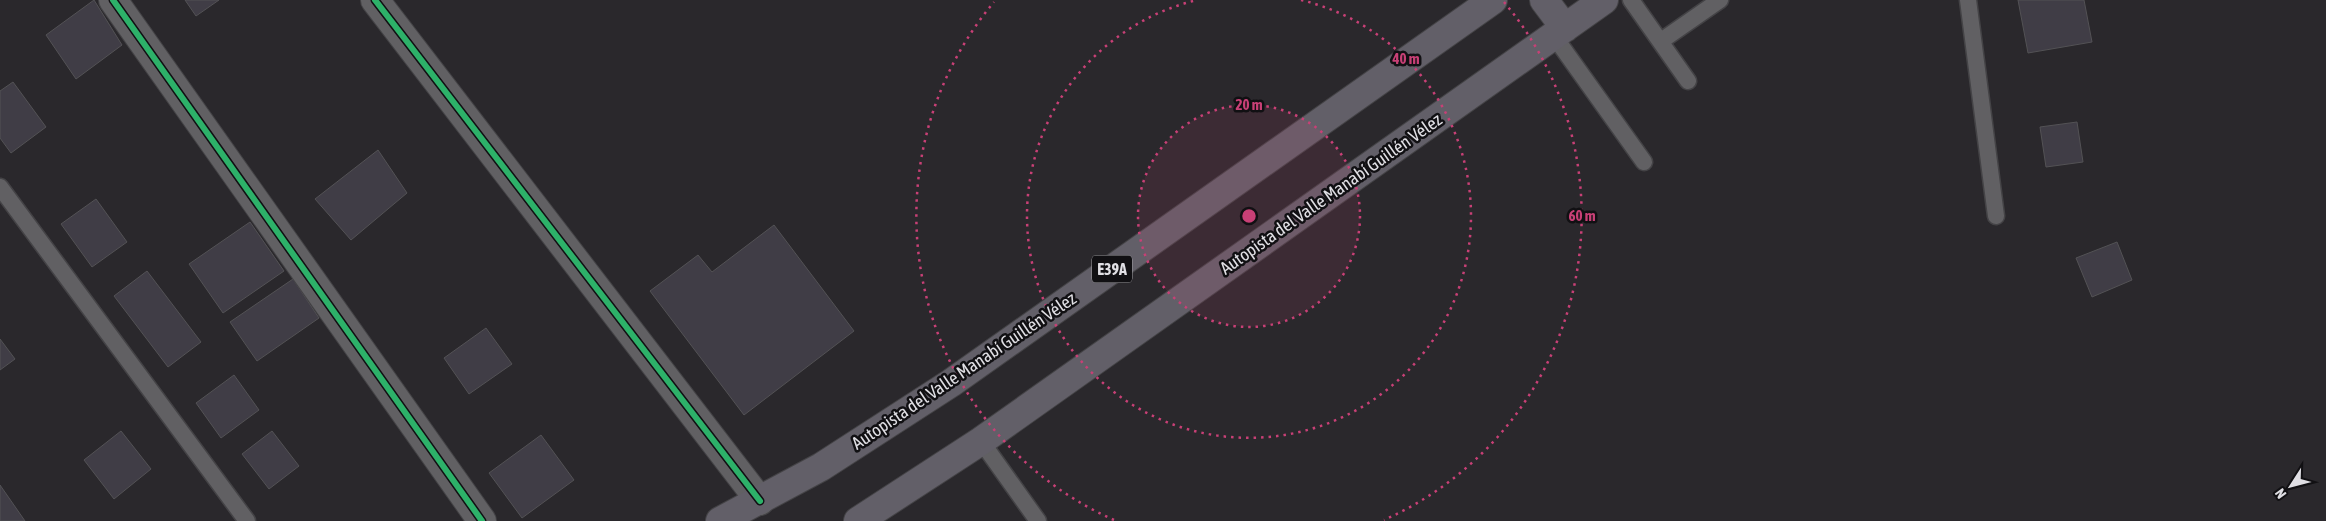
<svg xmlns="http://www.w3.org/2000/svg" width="2326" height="521" viewBox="0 0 2326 521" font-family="'Asap Condensed',sans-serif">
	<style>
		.building { fill: #403d46; stroke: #535255 }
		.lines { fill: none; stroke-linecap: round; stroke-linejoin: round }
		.service-casing { stroke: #444346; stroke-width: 19 }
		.minor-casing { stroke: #444346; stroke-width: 30 }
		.primary-casing { stroke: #444346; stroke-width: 30 }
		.service { stroke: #616063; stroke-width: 16 }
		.minor { stroke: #616063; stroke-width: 28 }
		.primary { stroke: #625f68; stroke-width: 28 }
		.cycleway-casing { stroke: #111013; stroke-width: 9 }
		.cycleway { stroke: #2db169; stroke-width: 6 }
		.ring { fill: none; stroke: #c84076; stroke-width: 2.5; stroke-dasharray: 2.5 5 }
		.labels { text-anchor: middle; stroke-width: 5; stroke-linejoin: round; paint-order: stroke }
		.shield { fill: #111013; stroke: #a2a1a5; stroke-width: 1 }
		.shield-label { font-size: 16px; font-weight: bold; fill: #e0dfe4 }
		.street-label { font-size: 18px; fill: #e0dfe4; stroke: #111013 }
		.centre { fill: #c84076; stroke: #111013; stroke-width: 2.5 }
		.ring-label { font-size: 15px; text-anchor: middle; font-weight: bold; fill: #c84076; stroke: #111013; stroke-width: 5; stroke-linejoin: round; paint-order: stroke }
	</style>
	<rect width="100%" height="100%" fill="#2a282c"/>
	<!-- building -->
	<path class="building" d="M94,0L122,45L76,79L46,35Z
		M185,0H219L196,16Z
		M2018,0H2084L2092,42L2028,53Z
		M13,82L46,127L11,153L0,138V91Z
		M2077,122L2083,162L2046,167L2040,127Z
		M378,150L407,193L351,240L315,199Z
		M96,199L127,242L92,267L61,224Z
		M250,222L284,271L223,313L189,264Z
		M774,225L854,331L744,415L650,291L698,255L712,272Z
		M2117,242L2132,280L2092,297L2076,258Z
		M147,271L201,342L168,367L114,296Z
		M293,279L319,318L257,361L230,322Z
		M486,328L512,364L469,394L444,358Z
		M0,339L15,359L0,370Z
		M234,375L259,410L221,438L196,403Z
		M121,431L151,469L114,499L84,460Z
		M272,431L299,466L269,489L242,454Z
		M541,435L574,480L522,518L489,473Z
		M0,485L25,521H0Z"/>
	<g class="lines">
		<!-- service casing -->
		<g class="service-casing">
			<path id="service" d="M1631,0L1688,81
				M1968,0L1996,216
				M1554,36L1644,162
				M1661,41L1720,0
				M0,187L247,521
				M981,441L1038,521"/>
		</g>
		<!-- minor casing -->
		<g class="minor-casing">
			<path id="minor" d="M113,0L482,521
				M375,0L760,501"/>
		</g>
		<!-- primary casing -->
		<g class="primary-casing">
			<path id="primary" d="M1544,0L1565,28
				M720,521L821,467L951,383L1493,0
				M858,521L981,441L1604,0"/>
		</g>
		<!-- service -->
		<use href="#service" class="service"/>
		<!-- minor -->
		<use href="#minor" class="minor"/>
		<!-- primary -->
		<use href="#primary" class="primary"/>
		<!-- cycleway casing -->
		<g class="cycleway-casing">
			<path id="cycleway" d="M113,0L482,521
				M375,0L760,501"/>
		</g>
		<!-- cycleway -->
		<use href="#cycleway" class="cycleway"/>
	</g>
	<!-- distance rings -->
	<circle cx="1249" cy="216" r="111" fill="#c84076" fill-opacity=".12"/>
	<g class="ring">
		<circle cx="1249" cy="216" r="111"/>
		<path d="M1301 0A222 222 0 1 1 1197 0"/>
		<path d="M1114 520A333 333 0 0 1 994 2M1504 2A333 333 0 0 1 1384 520"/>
	</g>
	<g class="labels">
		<!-- shield labels -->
		<rect class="shield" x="1092" y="255.5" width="40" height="27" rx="4"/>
		<g class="shield-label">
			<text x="1112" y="275">E39A</text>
		</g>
		<!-- street labels -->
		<g class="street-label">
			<text transform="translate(1331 194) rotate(-35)" y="6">Autopista del Valle Manabí Guillén Vélez</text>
			<text transform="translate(964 371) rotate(-34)" y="6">Autopista del Valle Manabí Guillén Vélez</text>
		</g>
	</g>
	<circle cx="1249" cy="216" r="8" class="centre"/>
	<g class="ring-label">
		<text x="1406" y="64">40 m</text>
		<text x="1249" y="110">20 m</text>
		<text x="1582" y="221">60 m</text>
	</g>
	<!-- north arrow -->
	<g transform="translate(2291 486) rotate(234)" stroke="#111013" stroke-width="4" paint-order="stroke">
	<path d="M0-4L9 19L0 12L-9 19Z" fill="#e0dfe4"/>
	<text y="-8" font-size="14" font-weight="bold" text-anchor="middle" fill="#e0dfe4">N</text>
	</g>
</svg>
